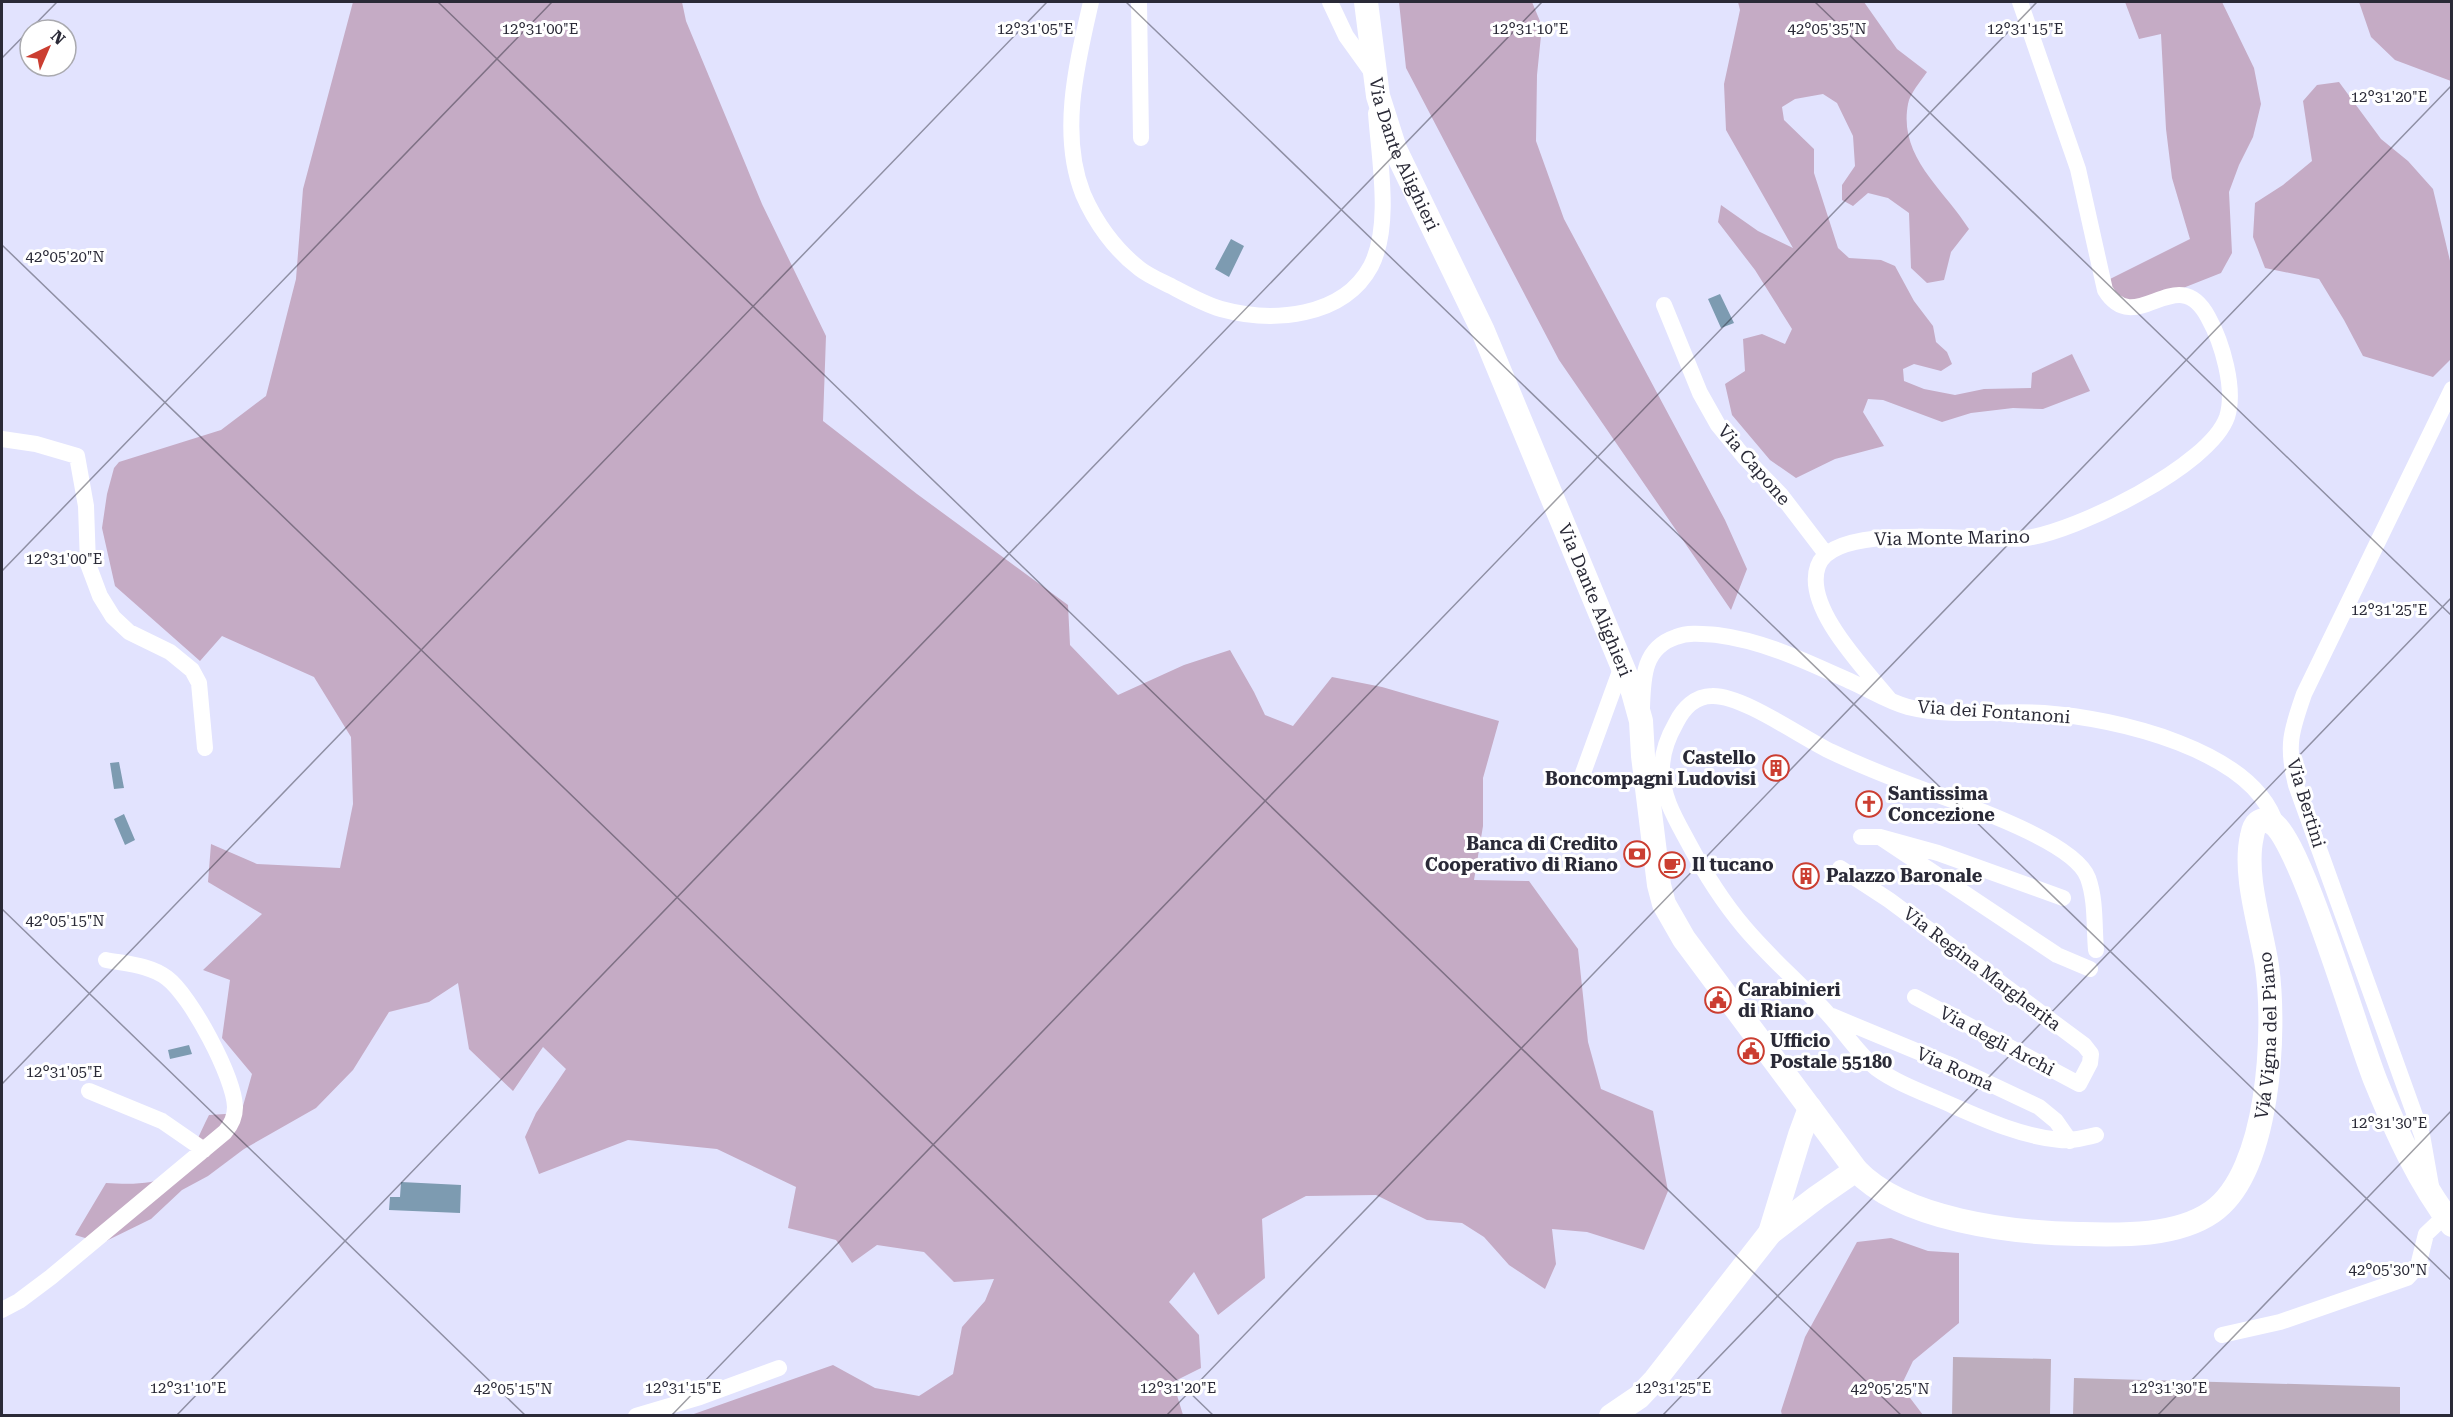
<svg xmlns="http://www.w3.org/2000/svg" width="2453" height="1417" viewBox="0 0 2453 1417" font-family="'Roboto Serif',serif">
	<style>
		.green { fill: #bdadbd }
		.forest { fill: #c5abc5 }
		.water { fill: #7d9bb1 }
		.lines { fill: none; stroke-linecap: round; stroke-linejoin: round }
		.street { stroke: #fff; stroke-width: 16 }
		.secondary { stroke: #fff; stroke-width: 24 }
		.ticks { fill: none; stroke: #2a2a37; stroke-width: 1.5; stroke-opacity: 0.45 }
		.labels { text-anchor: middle; stroke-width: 6; stroke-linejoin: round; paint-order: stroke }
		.street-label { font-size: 18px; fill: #2a2a37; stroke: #fff }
		.poi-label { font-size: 18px; font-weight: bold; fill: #2a2a37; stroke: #fff; text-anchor: start }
		.ticks-label { font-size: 15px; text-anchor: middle; fill: #2a2a37; stroke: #fff; stroke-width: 6; stroke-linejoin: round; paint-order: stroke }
	</style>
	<rect width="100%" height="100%" fill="#e2e3fe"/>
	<!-- green -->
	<path class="green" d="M1953,1357L2051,1359L2050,1415H1952Z
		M2074,1378L2400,1387V1415H2073Z"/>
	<!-- forest -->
	<path class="forest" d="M353,2H682L686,21L762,204L826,336L823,421L917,494L1068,605L1070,645L1118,695L1184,665L1230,650L1254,692L1265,715L1293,726L1332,677L1382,687L1499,721L1483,778V826L1474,880L1529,881L1578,949L1588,1042L1601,1089L1653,1111L1668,1191L1644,1250L1587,1232L1552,1229L1556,1264L1545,1289L1509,1265L1484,1237L1462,1223L1427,1220L1376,1195L1306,1196L1262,1219L1265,1278L1218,1315L1194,1272L1169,1302L1199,1335L1201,1368L1173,1382L1183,1415H691L833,1365L875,1388L919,1396L953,1374L962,1327L985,1301L994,1279L954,1282L924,1252L877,1245L852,1263L836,1240L788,1228L796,1187L717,1149L628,1140L539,1174L525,1137L536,1113L566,1069L543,1047L513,1091L469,1049L458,983L429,1002L389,1012L353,1070L316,1108L244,1149L208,1176L182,1190L151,1219L102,1243L75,1235L106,1183C125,1184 154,1186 171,1174C190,1162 199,1134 209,1115L241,1113L252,1074L222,1038L230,980L203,970L262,914L208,882L211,844L257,864L340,868L353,804L351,737L314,677L222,636L200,661L115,586L102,528L107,494L114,468L119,462L221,430L266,396L296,279L303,189Z
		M1399,2H1532L1542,26L1537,75L1536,141L1564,219L1725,520L1747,569L1731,610L1559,360L1406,68Z
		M1738,2H1864L1897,49L1927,72C1921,81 1910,93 1908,104C1898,157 1944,189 1969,229L1951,252L1944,280L1927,283L1911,268L1909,213L1888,198L1868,193L1853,206L1842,200V185L1855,166L1853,136L1837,103L1823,94L1795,99L1782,107L1784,120L1814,149V173L1838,248L1849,258L1881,260L1895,266L1914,301L1933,326L1936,342L1947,352L1952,364L1941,371L1914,364L1903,369L1904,381L1924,389L1955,395L1984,389L2031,388L2032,373L2072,354L2090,391L2043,409L2013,408L1971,413L1942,422L1883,400L1868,399L1863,412L1884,446L1835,459L1796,478L1770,460L1732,415L1725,384L1745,371L1743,339L1762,334L1785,344L1792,329L1755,270L1718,222L1721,205L1758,231L1793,248L1726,130L1724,84L1740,10Z
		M2125,2H2222L2254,68L2261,104L2253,137L2239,165L2229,192L2232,253L2221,273L2178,290L2125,303L2114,297L2110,279L2190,239L2172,178L2166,129L2161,34L2139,39Z
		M2359,2H2451V81L2395,60L2371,37Z
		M2339,82L2381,139L2408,161L2433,189L2451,265V359L2433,377L2363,356L2344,320L2319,279L2265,268L2253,237L2255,203L2283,185L2312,161L2303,101L2317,85Z
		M1891,1238L1928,1251L1959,1253V1323L1913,1361L1901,1386L1923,1415H1782L1781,1411L1805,1337L1857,1242Z"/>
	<!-- water -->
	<path class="water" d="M1231,239L1244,246L1229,277L1215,269Z
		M1720,294L1734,323L1721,328L1708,299Z
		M119,762L124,788L114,789L110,763Z
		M124,814L135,840L125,845L114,819Z
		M189,1045L192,1054L170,1059L168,1050Z
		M401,1182L461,1185L460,1213L389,1210L390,1197H400Z"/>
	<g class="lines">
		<!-- street -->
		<path class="street" d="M1091,2C1077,63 1059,133 1083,194C1095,222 1115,250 1140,269C1149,276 1161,281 1171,286C1188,295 1204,304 1221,309C1272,323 1343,318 1371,266C1392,225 1379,158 1376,113
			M1139,2L1141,138
			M1330,2L1346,36L1374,75
			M1664,305L1700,393L1718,425L1745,458L1781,495L1826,554
			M2,439L36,444L77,456L86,506L88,564L100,596L113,617L129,632L170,652L192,670L199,683L205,748
			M1890,700C1865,669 1803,607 1818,566C1835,519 1985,544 2026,538C2075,532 2210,466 2227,417C2236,389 2222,342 2208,317C2177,259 2136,340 2105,290L2078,169L2020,2
			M1642,708C1643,678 1643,648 1676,637C1689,632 1703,634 1717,635C1765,641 1810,663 1854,683C1872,691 1889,702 1908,707C1952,718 1999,710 2044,713C2114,718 2255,749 2277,827
			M1583,773L1623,663
			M1861,837H1880L1938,853L2063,898
			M1880,837L2057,955L2090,969
			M1840,868L1889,900L2084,1045L2091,1054L2090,1063L2079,1084L1915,997
			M1832,1016L1950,1065L2039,1107L2056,1121L2070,1141
			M89,1091L162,1121L204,1150
			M2096,1135C2084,1138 2072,1141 2060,1140C2018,1136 1979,1117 1940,1100C1919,1091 1895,1082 1876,1068C1857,1053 1844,1031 1828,1014C1801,984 1770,958 1744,927C1722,901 1704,872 1688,842C1675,818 1662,797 1662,769C1662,753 1668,737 1676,723C1683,709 1695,696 1712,696C1743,695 1802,738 1832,752C1866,768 1902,782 1938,795C1972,807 2076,844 2088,878C2096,900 2094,927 2096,950
			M2431,1186L2422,1135L2296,785C2286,746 2291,731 2304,694L2452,389
			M2,1310L19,1301L51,1277L225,1132C232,1124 235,1116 235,1107C234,1077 191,996 167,978C150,965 127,964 106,960
			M2222,1335L2280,1322L2407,1278L2418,1266L2426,1234L2445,1216
			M636,1416L700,1397L779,1368"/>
		<!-- secondary -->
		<g class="secondary">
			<path id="s1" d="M1366,2L1378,96L1395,149L1483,331L1633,692L1641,721L1643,756L1659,885L1664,904L1684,939L1856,1170C1903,1220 2012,1233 2079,1234C2121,1235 2176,1237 2212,1212C2270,1172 2276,1030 2267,966C2261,927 2243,875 2252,836C2254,824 2260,816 2272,823C2300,838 2359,1041 2376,1082C2396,1131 2419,1182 2452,1225"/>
			<path d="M1770,1233L1800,1135L1810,1108"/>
			<path d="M1611,1416L1639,1397L1655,1380L1770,1233L1817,1197L1856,1170"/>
		</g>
	</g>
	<!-- ticks -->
	<path class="ticks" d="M438,2L1902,1416M1126,2L2452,1281M1815,2L2452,616M2,58L57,2M2,245L1214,1416M2,571L552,2M2,909L526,1416M2,1084L1047,2M176,1416L1542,2M671,1416L2037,2M1166,1416L2452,85M1662,1416L2452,597M2157,1416L2452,1110"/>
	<!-- icons -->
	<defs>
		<g id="building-ring" transform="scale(1.35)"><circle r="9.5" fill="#fff" stroke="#cb3e31" stroke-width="1.5"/><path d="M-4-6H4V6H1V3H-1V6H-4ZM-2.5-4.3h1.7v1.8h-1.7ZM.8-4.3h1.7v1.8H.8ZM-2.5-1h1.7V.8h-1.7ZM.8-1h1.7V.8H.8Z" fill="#cb3e31"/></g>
		<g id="church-ring" transform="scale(1.35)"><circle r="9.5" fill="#fff" stroke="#cb3e31" stroke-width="1.5"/><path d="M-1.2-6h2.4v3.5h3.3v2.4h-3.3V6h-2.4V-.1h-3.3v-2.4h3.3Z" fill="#cb3e31"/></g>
		<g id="bank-ring" transform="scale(1.35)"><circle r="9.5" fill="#fff" stroke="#cb3e31" stroke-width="1.5"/><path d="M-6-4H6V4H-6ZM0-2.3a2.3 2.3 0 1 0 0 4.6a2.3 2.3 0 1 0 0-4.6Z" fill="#cb3e31"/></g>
		<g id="cafe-ring" transform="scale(1.35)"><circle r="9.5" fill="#fff" stroke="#cb3e31" stroke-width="1.5"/><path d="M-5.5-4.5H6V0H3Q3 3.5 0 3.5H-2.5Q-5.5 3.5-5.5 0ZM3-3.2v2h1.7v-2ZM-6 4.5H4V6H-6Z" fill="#cb3e31"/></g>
		<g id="civic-ring" transform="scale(1.35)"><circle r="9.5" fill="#fff" stroke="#cb3e31" stroke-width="1.5"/><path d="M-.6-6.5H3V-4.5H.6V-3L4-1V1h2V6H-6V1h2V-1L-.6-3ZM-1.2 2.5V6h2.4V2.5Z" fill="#cb3e31"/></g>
	</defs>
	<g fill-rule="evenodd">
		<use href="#building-ring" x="1776" y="768"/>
		<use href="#church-ring" x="1869" y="804"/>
		<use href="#bank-ring" x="1637" y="854"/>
		<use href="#cafe-ring" x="1672" y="865"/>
		<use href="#building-ring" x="1806" y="876"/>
		<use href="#civic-ring" x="1718" y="1000"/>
		<use href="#civic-ring" x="1751" y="1051"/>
	</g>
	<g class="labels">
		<!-- street labels -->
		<g class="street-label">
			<text dy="6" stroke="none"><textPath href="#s1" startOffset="158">Via Dante Alighieri</textPath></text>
			<text transform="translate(1754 465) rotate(49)" y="6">Via Capone</text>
			<text transform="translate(1952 538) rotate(-1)" y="6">Via Monte Marino</text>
			<text dy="6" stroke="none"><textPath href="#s1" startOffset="644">Via Dante Alighieri</textPath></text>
			<text transform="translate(1994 712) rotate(4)" y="6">Via dei Fontanoni</text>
			<text transform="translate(2306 803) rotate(73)" y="6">Via Bertini</text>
			<text transform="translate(1982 969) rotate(37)" y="6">Via Regina Margherita</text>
			<text dy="6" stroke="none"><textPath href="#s1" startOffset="1852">Via Vigna del Piano</textPath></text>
			<text transform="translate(1997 1041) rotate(28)" y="6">Via degli Archi</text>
			<text transform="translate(1955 1069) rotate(24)" y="6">Via Roma</text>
		</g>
		<!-- poi labels -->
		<g class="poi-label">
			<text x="1756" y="764" text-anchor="end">Castello<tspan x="1756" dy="21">Boncompagni Ludovisi</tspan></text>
			<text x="1888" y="800">Santissima<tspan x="1888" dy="21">Concezione</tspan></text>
			<text x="1618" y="850" text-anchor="end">Banca di Credito<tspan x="1618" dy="21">Cooperativo di Riano</tspan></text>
			<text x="1692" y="871">Il tucano</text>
			<text x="1826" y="882">Palazzo Baronale</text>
			<text x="1738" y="996">Carabinieri<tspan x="1738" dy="21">di Riano</tspan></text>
			<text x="1770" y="1047">Ufficio<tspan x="1770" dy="21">Postale 55180</tspan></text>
		</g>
	</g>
	<g class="ticks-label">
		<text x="1827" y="34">42°05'35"N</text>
		<text x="540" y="34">12°31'00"E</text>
		<text x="1035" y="34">12°31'05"E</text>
		<text x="1530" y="34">12°31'10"E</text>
		<text x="2025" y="34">12°31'15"E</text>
		<text x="2389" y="102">12°31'20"E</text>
		<text x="65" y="262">42°05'20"N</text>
		<text x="64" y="564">12°31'00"E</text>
		<text x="2389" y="615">12°31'25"E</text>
		<text x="65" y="926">42°05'15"N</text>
		<text x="64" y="1077">12°31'05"E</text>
		<text x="2389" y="1128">12°31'30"E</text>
		<text x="2388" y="1275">42°05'30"N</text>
		<text x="188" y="1393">12°31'10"E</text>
		<text x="683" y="1393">12°31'15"E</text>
		<text x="1178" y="1393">12°31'20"E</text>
		<text x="1673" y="1393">12°31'25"E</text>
		<text x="2169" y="1393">12°31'30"E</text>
		<text x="513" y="1394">42°05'15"N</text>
		<text x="1890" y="1394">42°05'25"N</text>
	</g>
	<!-- border -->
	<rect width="2453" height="1417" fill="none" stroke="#2a2a37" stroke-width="6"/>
	<!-- north arrow -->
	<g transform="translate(48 48) rotate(44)"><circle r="28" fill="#ffffff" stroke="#aaaaaf" stroke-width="1.5"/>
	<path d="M0-4.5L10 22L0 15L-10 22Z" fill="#cb3e31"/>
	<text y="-9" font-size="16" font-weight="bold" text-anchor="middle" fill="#2a2a37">N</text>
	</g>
</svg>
